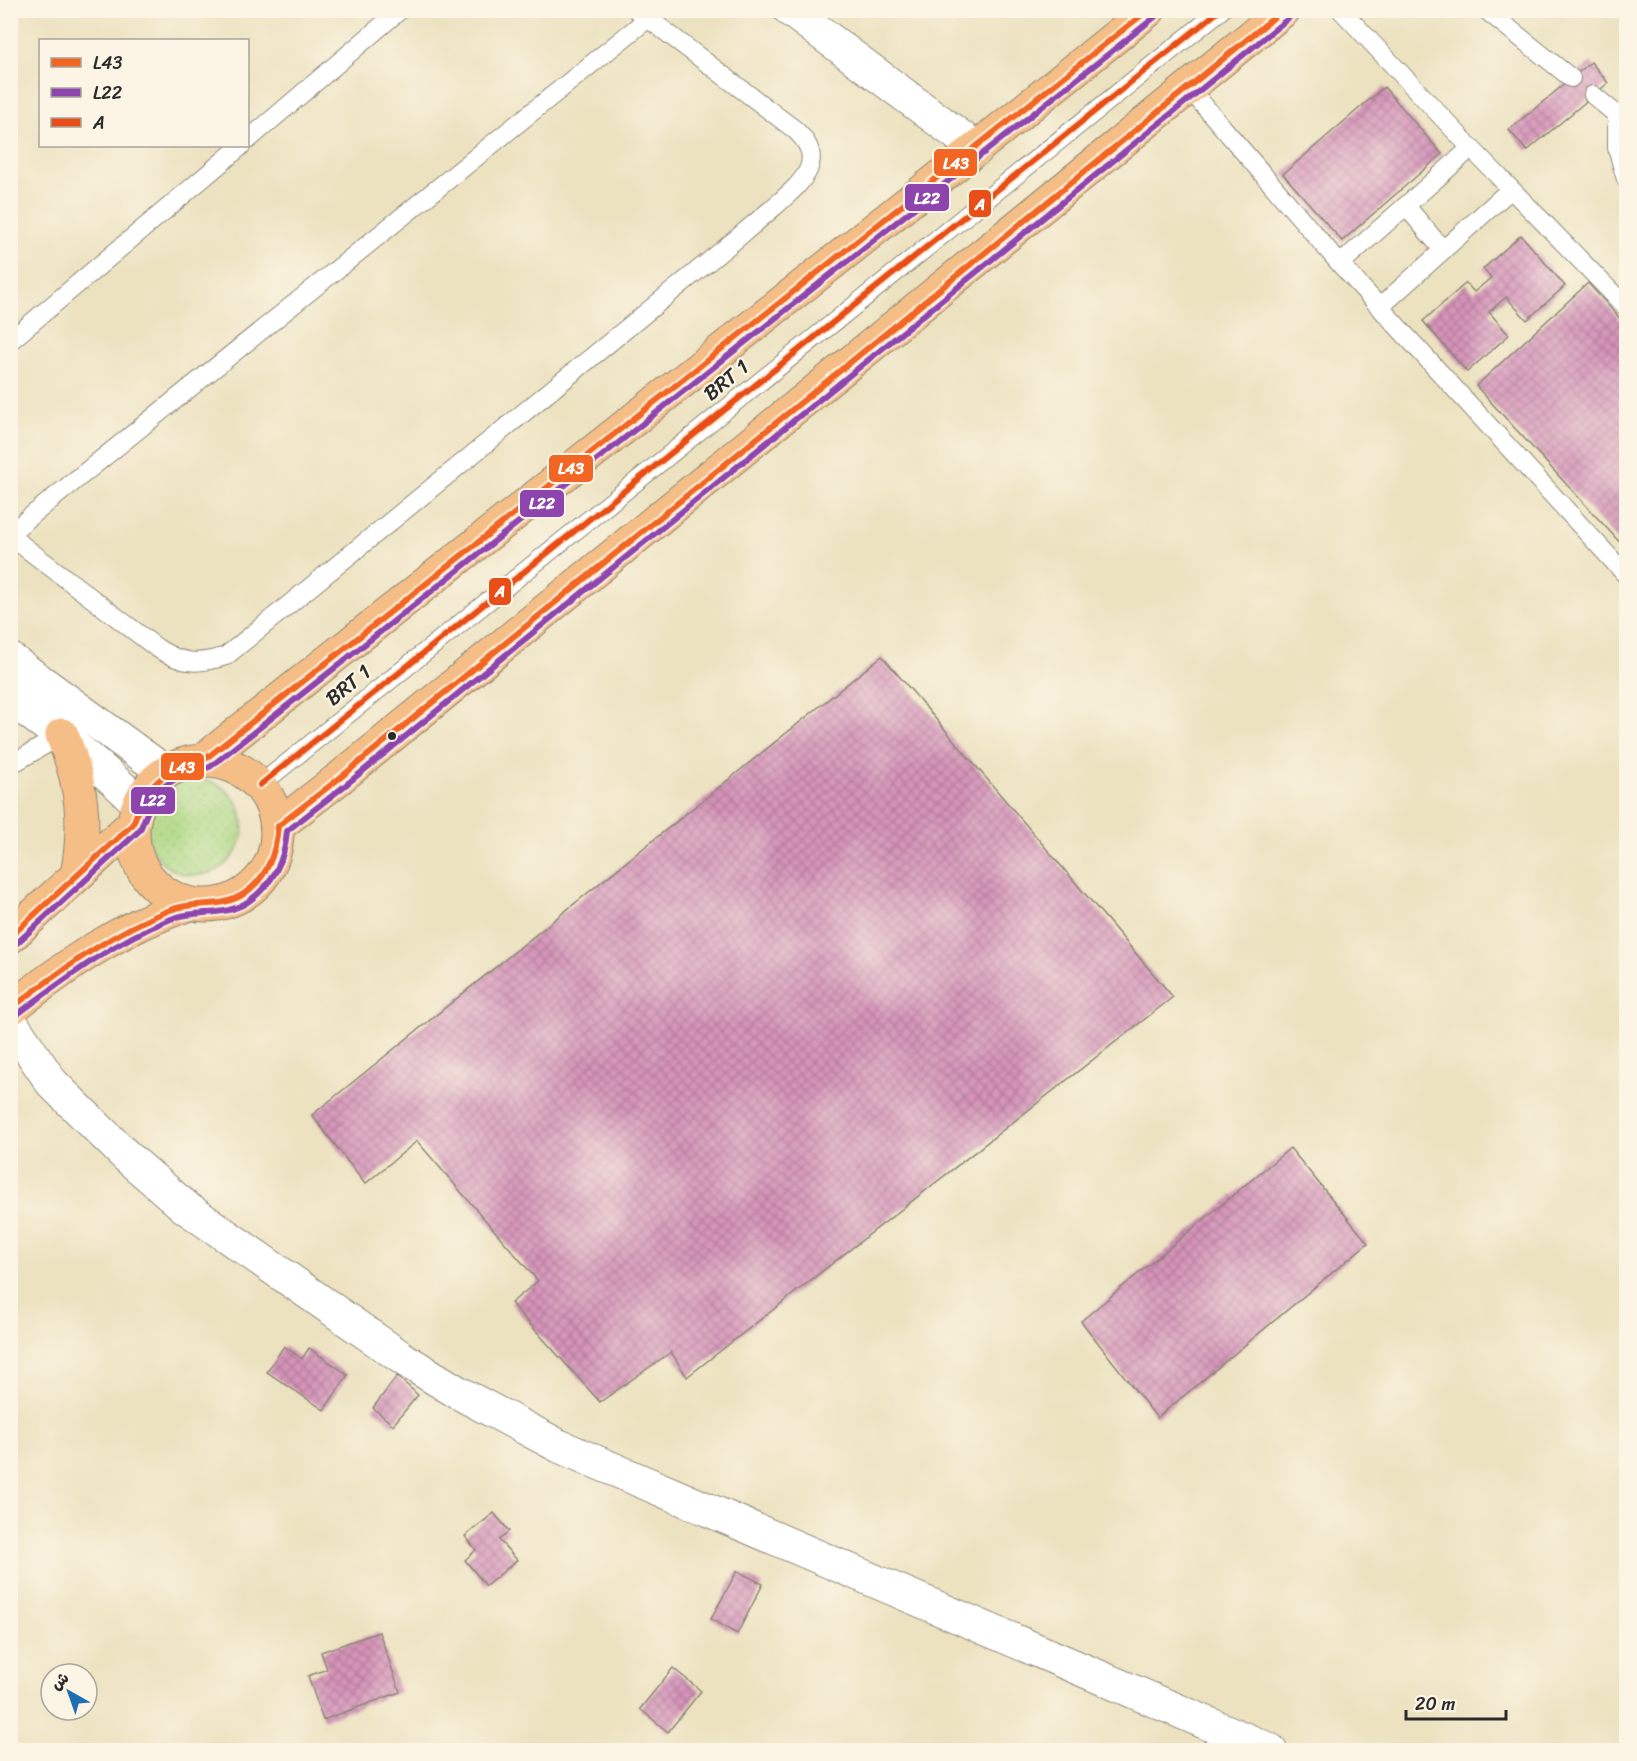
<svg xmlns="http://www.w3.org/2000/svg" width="1637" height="1761" viewBox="0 0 1637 1761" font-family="Sriracha,'Playpen Sans Arabic',sans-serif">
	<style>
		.grass { fill: url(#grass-dots); stroke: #6c8258; stroke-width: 1.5 }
		.building { fill: url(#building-cross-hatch) }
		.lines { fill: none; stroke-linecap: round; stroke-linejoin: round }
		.lane-casing { stroke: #8c8676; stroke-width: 20 }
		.street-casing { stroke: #8c8676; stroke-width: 35 }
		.primary-casing { stroke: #8c8676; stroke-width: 35 }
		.lane { stroke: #fff; stroke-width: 18 }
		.street { stroke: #fff; stroke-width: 33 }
		.primary { stroke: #f6be87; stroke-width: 33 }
		.bus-1-casing { stroke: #fcf5e5; stroke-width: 10 }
		.bus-2-casing { stroke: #fcf5e5; stroke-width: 10 }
		.bus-3-casing { stroke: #fcf5e5; stroke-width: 10 }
		.bus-1 { stroke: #f26522; stroke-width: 6 }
		.bus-2 { stroke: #8e44ad; stroke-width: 6 }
		.bus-3 { stroke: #e94e19; stroke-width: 6 }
		.bus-dot { fill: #2b2b2b; stroke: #fcf5e5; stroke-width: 2 }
		.labels { text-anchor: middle; stroke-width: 4.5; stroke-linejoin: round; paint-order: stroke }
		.street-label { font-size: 21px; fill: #2b2b2b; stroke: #fcf5e5 }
		.line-badge { stroke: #fcf5e5; stroke-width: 2 }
		.badge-label { font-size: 16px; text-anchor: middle; font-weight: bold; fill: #fff }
	</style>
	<defs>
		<pattern id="grass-dots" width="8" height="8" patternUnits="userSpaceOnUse" patternTransform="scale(1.5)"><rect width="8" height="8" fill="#add884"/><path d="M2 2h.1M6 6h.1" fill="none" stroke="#95ba72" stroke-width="1.8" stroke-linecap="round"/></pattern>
		<pattern id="building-cross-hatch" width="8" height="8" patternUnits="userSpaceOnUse" patternTransform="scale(1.5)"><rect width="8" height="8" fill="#d694ba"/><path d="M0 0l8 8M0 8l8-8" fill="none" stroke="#ae7997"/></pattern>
	</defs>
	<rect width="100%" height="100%" fill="#fcf5e5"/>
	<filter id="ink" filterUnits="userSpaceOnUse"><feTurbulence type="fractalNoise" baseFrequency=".0167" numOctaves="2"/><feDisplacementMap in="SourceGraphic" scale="12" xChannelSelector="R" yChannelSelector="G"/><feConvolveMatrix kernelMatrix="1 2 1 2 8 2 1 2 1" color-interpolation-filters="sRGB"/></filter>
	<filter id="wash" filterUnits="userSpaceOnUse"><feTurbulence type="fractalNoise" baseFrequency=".008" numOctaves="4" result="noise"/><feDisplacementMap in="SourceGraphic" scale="24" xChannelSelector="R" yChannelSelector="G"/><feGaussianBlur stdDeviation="1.35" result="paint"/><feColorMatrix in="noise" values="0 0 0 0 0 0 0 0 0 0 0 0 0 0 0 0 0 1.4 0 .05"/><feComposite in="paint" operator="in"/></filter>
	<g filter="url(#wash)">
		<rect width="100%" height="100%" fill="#ece2c0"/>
		<!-- grass -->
		<path class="grass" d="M147 827a48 48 0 1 1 96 0a48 48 0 1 1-96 0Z"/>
		<g id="blocks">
			<!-- building -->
			<path class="building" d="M1591,62L1608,83L1527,151L1509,130Z
				M1384,87L1442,154L1342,241L1283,174Z
				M1521,235L1565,286L1527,320L1506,297L1489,312L1509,335L1467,372L1423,321L1466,283L1474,292L1491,278L1483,269Z
				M1588,283L1626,325V549L1476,386Z
				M882,656L1173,997L687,1377L671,1352L600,1402L511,1303L538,1281L417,1141L365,1184L312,1115Z
				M1290,1148L1368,1243L1157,1418L1081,1321Z
				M284,1346L302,1359L309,1348L348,1375L324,1410L267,1372Z
				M397,1376L418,1395L393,1425L373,1408Z
				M494,1513L509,1531L499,1540L517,1560L486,1586L465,1560L476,1550L465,1536Z
				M737,1571L763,1584L737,1634L711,1619Z
				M379,1632L400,1692L323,1720L308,1676L327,1669L321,1652Z
				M673,1668L701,1691L668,1732L640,1709Z"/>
		</g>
	</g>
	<g filter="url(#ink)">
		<use href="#blocks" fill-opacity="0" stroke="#8c8676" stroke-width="1.5"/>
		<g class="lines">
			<!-- lane casing -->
			<g class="lane-casing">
				<path id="lane" d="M1341,10L1471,148L1626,307
					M1486,10L1571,78
					M1188,87L1340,264L1626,575
					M1593,95L1617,115L1626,119
					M1617,115V148L1626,179
					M248,140L400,10
					M1406,206L1443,250
					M1340,264L1471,148
					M1380,307L1511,189
					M10,341L241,146
					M10,533L656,12
					M10,536L157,648C182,664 197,665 226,656L735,240C748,229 761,218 774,207C801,183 830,161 794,129L637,10
					M10,765L62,735
					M260,785L1221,10"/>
			</g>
			<!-- street casing -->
			<g class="street-casing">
				<path id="street" d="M790,10L977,149
					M10,659L165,772
					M10,699C58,732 98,763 139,804
					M10,1021L52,1083L125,1155L185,1207L405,1360L459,1393L559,1446L1270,1750"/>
			</g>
			<!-- primary casing -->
			<g class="primary-casing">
				<path id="primary" d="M62,735C82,783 87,823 77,875
					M204,760C518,509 836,263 1149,10
					M133 833a72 72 0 1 1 144 0a72 72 0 1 1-144 0Z
					M278,826L341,777L1284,10
					M10,937L133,824
					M10,1009C70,963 117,929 189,904"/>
			</g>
			<!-- lane -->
			<use href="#lane" class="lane"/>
			<!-- street -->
			<use href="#street" class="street"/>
			<!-- primary -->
			<use href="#primary" class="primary"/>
			<!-- bus-1 casing -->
			<g class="bus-1-casing">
				<path id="bus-1" d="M10,937L133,824C147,784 163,770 204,760L1148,10
					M10,1009C61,971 110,933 170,910C195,900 221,910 245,893C268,877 276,853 278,826L341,777L1283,10"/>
			</g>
			<!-- bus-2 casing -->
			<g class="bus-2-casing">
				<path id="bus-2" d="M16,944L140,830L151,803L163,787L180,776L210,767L1155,17
					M15,1016C65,979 113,942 171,919C197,909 225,918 249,901C273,884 285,859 287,831L347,784L1290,17"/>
			</g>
			<!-- bus-3 casing -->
			<g class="bus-3-casing">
				<path id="bus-3" d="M260,785L1220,10"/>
			</g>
			<!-- bus-1 -->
			<use href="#bus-1" class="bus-1"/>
			<!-- bus-2 -->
			<use href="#bus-2" class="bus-2"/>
			<!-- bus-3 -->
			<use href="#bus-3" class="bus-3"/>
		</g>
	</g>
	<!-- markers -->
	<circle class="bus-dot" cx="392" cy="736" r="5"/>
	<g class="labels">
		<!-- street labels -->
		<g class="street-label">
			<text transform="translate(726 380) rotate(-39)" y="7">BRT 1</text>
			<text transform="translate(348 685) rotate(-39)" y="7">BRT 1</text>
		</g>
	</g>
	<g class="line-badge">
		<rect x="933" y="148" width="45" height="29" rx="6" fill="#f26522"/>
		<rect x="904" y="183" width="46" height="29" rx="6" fill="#8e44ad"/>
		<rect x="968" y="189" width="24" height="29" rx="6" fill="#e94e19"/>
		<rect x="548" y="454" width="46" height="29" rx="6" fill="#f26522"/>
		<rect x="519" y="489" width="46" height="29" rx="6" fill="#8e44ad"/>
		<rect x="488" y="577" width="24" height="29" rx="6" fill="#e94e19"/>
		<rect x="160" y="752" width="45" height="29" rx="6" fill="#f26522"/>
		<rect x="130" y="786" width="46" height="29" rx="6" fill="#8e44ad"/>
	</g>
	<g class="badge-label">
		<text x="956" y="169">L43</text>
		<text x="927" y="204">L22</text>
		<text x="980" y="210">A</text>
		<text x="571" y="474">L43</text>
		<text x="542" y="509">L22</text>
		<text x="500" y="597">A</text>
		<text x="182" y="773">L43</text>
		<text x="153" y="806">L22</text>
	</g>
	<!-- margin -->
	<rect width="1637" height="1761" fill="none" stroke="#fcf5e5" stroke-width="36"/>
	<!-- legend -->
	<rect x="39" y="39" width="210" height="108" fill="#fcf5e5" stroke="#a8a49b" stroke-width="1.5"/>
	<rect x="51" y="58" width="30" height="9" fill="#f26522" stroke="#a8a49b" stroke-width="1.5"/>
	<text x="93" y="69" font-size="18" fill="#2b2b2b">L43</text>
	<rect x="51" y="88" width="30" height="9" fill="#8e44ad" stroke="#a8a49b" stroke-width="1.5"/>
	<text x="93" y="99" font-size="18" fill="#2b2b2b">L22</text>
	<rect x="51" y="118" width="30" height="9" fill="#e94e19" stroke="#a8a49b" stroke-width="1.5"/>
	<text x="93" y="129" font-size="18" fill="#2b2b2b">A</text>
	<!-- north arrow -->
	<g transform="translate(69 1692) rotate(320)"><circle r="28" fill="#fcf5e5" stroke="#a8a49b" stroke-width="1.5"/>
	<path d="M0-4.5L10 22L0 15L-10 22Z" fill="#1f6fb2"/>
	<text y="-9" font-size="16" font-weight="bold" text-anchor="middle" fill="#2b2b2b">ش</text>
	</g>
	<!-- scale -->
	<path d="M1406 1710v9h100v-9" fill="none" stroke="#2b2b2b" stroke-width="3"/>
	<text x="1415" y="1710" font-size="18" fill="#2b2b2b" stroke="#fcf5e5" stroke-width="4.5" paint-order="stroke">20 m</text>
</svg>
